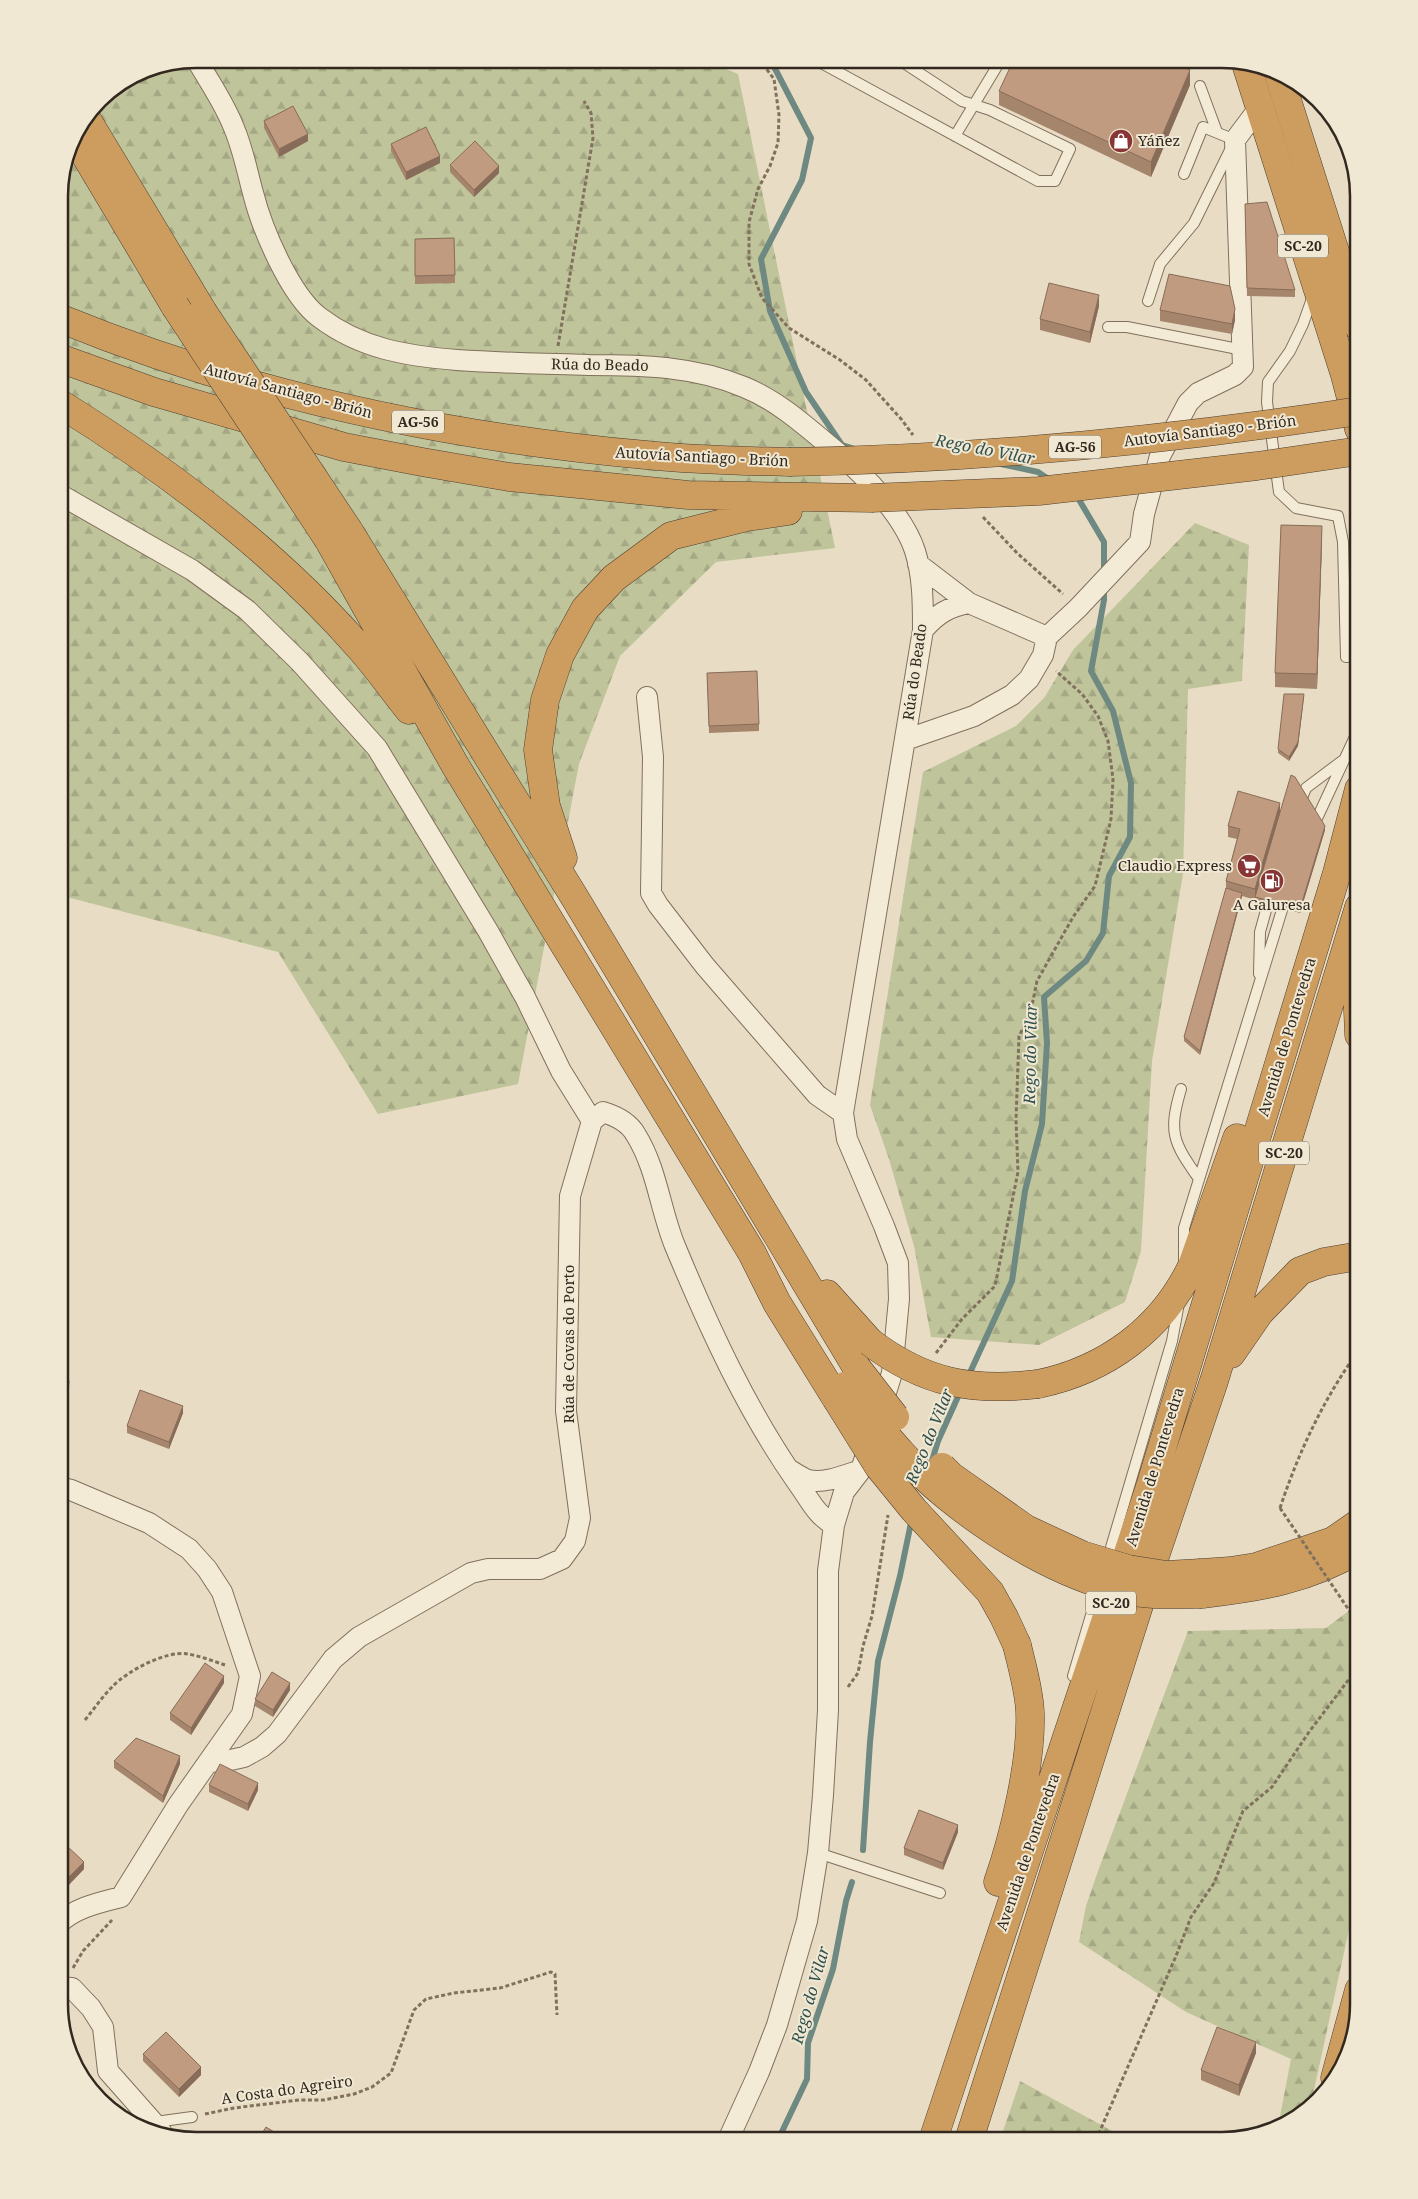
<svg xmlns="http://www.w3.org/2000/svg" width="1418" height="2199" viewBox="0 0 1418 2199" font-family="'Noto Serif',serif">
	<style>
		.forest { fill: url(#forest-firs) }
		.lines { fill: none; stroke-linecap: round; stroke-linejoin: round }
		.stream { stroke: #6e8882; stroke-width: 6 }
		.lane-casing { stroke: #80705d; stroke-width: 12 }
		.street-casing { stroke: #80705d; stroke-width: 22 }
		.highway-casing { stroke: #4e3f31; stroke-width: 29 }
		.path { stroke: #80705d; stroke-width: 3; stroke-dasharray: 4 2.5; stroke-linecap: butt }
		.lane { stroke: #f4ebd6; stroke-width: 10 }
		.street { stroke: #f4ebd6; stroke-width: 20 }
		.highway { stroke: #cd9d5f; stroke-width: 28 }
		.highway-bridge-casing { stroke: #4e3f31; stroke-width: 29; stroke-linecap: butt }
		.path-bridge { stroke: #80705d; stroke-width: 3; stroke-dasharray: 4 2.5; stroke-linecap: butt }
		.highway-bridge { stroke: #cd9d5f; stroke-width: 28 }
		.wall { fill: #a6856d }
		.shaded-wall { fill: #876c59 }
		.building { fill: #c19b7f; stroke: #876c59 }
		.labels { text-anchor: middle; stroke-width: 4; stroke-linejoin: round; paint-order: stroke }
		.shield { fill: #f0e8d3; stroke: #6b6255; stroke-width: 1 }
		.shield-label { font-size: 14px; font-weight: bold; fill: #32281f }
		.poi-label { font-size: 15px; fill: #32281f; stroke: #f0e8d3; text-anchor: start }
		.street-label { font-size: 15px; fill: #32281f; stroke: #f0e8d3 }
		.water-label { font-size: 16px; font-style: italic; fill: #30504e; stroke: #f0e8d3 }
		.rim { fill: none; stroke: #32281f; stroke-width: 2.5 }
	</style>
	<defs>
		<pattern id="forest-firs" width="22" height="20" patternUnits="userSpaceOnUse" patternTransform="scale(1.25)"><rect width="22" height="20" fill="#bfc49a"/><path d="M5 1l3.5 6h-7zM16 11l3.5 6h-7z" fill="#a5a884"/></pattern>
	</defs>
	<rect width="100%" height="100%" fill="#e8ddc4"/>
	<!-- forest -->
	<path class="forest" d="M196,59H702L738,74L835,548L716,562L620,656L579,764L518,1084L378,1114L278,952L59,895V187L69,143L99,99L144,69Z
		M1195,523L1249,545L1242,681L1188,689L1183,874L1152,1061L1141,1251L1125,1302L1039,1345L931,1337L914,1246L889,1159L870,1105L923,772L1016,726L1044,698L1073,650Z
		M1359,1603V1895L1352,1916L1312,2099L1283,2126L1278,2127L1291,2059L1186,2012L1079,1942L1086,1906L1098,1871L1188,1631L1326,1628Z
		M1020,2081L1129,2140H1000Z"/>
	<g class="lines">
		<!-- stream -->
		<path class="stream" d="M770,59L811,138L802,180L761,259L770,311L806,392L842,445L855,449
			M1001,464L1038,472L1050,480
			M1073,495L1078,498L1104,542V573
			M967,1379L1012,1281L1025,1191L1042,1124L1047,1043L1044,997L1086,961L1103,933L1109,876L1130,837L1131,783L1113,711L1091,671L1104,600V588
			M931,1464L938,1441L961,1390
			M863,1850L870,1742L878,1661L900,1576L912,1518
			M778,2140L807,2079L808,2043L833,1969L846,1901L852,1882"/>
		<!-- lane casing -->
		<g class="lane-casing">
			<path id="lane" d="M814,59L1038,181H1055L1070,149L990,110L962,101L898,59
				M1200,86L1217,132
				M955,136L999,63L992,59
				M1313,296L1303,324L1290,351L1268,382L1267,402L1279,492L1296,508L1338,516L1343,542L1346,657L1359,656
				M1148,301L1160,264L1194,223L1235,140L1203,127L1184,174
				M1108,327H1127L1243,350
				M1300,803L1306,788L1342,761
				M1313,827L1359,728
				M1259,974L1260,932L1271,892
				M1181,1089C1168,1133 1173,1142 1199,1179
				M1184,1259V1228L1286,897
				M1107,1561L1172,1341L1179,1303
				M1073,1676L1100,1585
				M818,1853L940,1893
				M155,2122L192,2117"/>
		</g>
		<!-- street casing -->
		<g class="street-casing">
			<path id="street" d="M196,59C209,81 225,104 234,128C243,149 247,171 253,193C262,229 290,295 319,317C361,349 407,356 457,360C501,363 545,364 589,365C642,365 694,366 744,387C779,401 809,429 838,453C866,476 904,517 915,551C923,576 923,604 923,630L843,1113L847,1139L884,1226L898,1263L899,1299L892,1373L880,1412
				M59,494L192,570L247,610L300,662L377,748L488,931L525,997L561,1071L592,1121
				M918,564L969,603L1047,637
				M923,630C937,614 948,607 969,603
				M647,697L653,757L651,893L658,905L705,966L757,1026L817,1095L843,1113
				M905,740L974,716L1012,695L1029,679L1043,655L1047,637L1078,608L1140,542L1144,514L1160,456L1188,403L1198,393L1235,375L1243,367L1235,140L1259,108
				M592,1121L603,1112C616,1116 629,1122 636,1135C657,1169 660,1209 675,1246C710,1330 747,1411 799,1485C810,1500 817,1516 834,1525
				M790,1470C795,1473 802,1478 808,1480C824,1484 845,1475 861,1470
				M209,1762L226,1761L244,1757L262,1747L277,1734L333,1659L359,1637L471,1573L488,1569H540L562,1559L575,1541L580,1518L566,1411L570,1196L592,1121
				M59,1923C77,1907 98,1903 121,1897L178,1805L242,1714L250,1676L222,1592L207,1569L189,1549L149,1523L71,1490L59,1487
				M59,1987L72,1988L91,2008L103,2027L108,2071L161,2131
				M728,2140L759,2072L777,2025L807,1921L818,1853L823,1795L828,1710V1571L834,1525L844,1492L861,1470L871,1439"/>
		</g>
		<!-- highway casing -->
		<g class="highway-casing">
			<path id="highway" d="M1246,64L1345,375L1359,429
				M1279,75L1359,327
				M86,118L203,312
				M74,136L175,306
				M59,318C245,394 446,437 646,455C693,460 741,461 789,462
				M59,358L154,392L344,447L422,462L509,477L688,495L871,498
				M59,403C169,471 274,550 359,647C377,667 392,689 409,710
				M349,531L575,898L857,1368
				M328,539L455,765L752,1253L777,1303L836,1398
				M563,858L546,806L538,750L545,700L560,655L585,609L614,578L671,536L747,517L788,511
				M1355,941L1359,1035
				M827,1294L870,1342
				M1231,1354L1260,1312L1300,1271L1324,1262L1359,1256
				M1038,1384C1106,1370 1162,1329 1192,1266L1237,1138
				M1201,1573L1230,1571L1256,1567L1333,1541L1359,1523
				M1202,1594C1261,1587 1307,1580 1359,1549
				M998,1882C1014,1836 1032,1761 1030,1712C1029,1689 1022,1667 1017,1645
				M1335,2078L1359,1990
				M933,2140L1150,1487L1337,873L1359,789
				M969,2140L1148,1577L1214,1381L1359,907"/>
		</g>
		<!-- path -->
		<path class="path" d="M759,59L774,79L779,115L778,143L770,166L758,189L749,222V264L762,298L789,328L840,360L866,380L902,420L913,435
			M558,346L593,138L591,113L584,101
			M983,517L1017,553L1063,594
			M936,1353L962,1319L995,1286L1018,1172L1016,1120L1019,1036L1030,1015L1037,981L1073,917L1095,886L1111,819L1113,779L1108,741L1098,716L1082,694L1056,671
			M1280,1508C1299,1451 1324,1398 1359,1350
			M848,1687L858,1673L863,1646L872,1616L888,1515
			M85,1720C94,1709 102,1697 112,1687C127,1671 166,1650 188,1654C200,1656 213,1661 225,1665
			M73,1968L83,1951L112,1920
			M205,2114L234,2108L299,2100H324L354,2094L372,2087L391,2073L414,2010L426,1999L454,1993L500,1988L551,1972L555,1974L557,2015
			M1096,2140L1176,1956L1191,1917L1214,1883L1243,1811L1272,1787L1309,1732L1359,1666"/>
		<!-- lane -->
		<use href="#lane" class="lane"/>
		<!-- street -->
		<use href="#street" class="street"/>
		<!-- highway -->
		<use href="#highway" class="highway"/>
		<!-- highway-bridge casing -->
		<g class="highway-bridge-casing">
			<path id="highway-bridge" d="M175,306L328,539
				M203,312L349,531
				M789,462C981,459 1170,440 1359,411
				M871,498L1039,491L1257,466L1359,451
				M870,1342C924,1383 972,1392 1038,1384
				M857,1368L895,1417
				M845,1386C876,1423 907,1464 945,1495C995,1536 1060,1575 1122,1590C1148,1596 1175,1594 1202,1594
				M836,1398L879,1467L914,1510L990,1592L1004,1617L1017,1645
				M942,1467L951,1476L1026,1529L1082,1555L1128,1569L1166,1575L1201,1573"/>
		</g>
		<!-- path-bridge -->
		<path class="path-bridge" d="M1280,1508L1359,1625"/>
		<!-- highway-bridge -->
		<use href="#highway-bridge" class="highway-bridge"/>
	</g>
	<!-- wall -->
	<path class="wall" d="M1182,59L1180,66L1190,85L1151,177L999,105V91Z
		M264,121L308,141L279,157L264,128Z
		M391,144L440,163L406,180L391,151Z
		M450,165L499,173L474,197L450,172Z
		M1245,204L1295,290V297L1247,296Z
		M454,238L455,283L415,284V239Z
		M1099,306L1090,343L1040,330V319Z
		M1160,310L1235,320L1232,334L1160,321Z
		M1322,541L1317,689L1275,687V673Z
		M707,673L759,724V731L709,733Z
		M1304,697L1298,746L1289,761L1278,753V749Z
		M1280,812L1325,830L1300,913L1242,896L1200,1055L1184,1041V1037L1226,888V881L1237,839L1228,837V826Z
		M59,1380L69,1389L65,1433L59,1432Z
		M183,1413L169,1449L127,1433V1426Z
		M224,1683L191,1735L170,1720V1713Z
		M290,1690L273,1717L255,1706V1699Z
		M114,1761L180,1764L163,1803L114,1768Z
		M209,1785L258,1790L248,1811L209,1792Z
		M958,1832L943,1870L904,1855V1848Z
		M59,1852L84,1869L64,1890L59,1884Z
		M1256,2053L1239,2096L1201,2080V2070Z
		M143,2054L201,2075L179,2097L143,2061Z"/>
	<!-- shaded-wall -->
	<path class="shaded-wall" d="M1178,59H1182V61L1176,79V64Z
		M1190,70V85L1151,177V162Z
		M308,134V141L279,157V149Z
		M440,156V163L406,180V172Z
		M499,166V173L474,197V190Z
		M1099,295V306L1090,343V332Z
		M1235,309V320L1232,334V324Z
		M1322,526V541L1317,689V674Z
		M1304,694L1298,746L1289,761V757Z
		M1280,803V813L1255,897V889Z
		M1325,826V830L1300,913V909Z
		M1242,893V896L1200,1055V1051Z
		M69,1381V1389L65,1433V1426Z
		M183,1406V1413L169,1449V1442Z
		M63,1535V1543L59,1546V1539Z
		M224,1676V1683L191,1735V1728Z
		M290,1683V1690L273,1717V1710Z
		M180,1756V1764L163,1803V1796Z
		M258,1783V1790L248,1811V1804Z
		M958,1825V1832L943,1870V1863Z
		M84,1862V1869L64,1890V1882Z
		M1256,2042V2053L1239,2096V2085Z
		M201,2067V2075L179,2097V2089Z"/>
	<!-- building -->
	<path class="building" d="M1014,59H1178L1176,64L1190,70L1151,162L999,91Z
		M293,106L308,134L279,149L264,121Z
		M426,127L440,156L406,172L391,144Z
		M475,141L499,166L474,190L450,165Z
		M1267,202L1295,290L1247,288L1245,204Z
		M454,238L455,275L415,276V239Z
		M1169,274L1230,286L1235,309L1232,324L1160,310Z
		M1049,283L1099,295L1090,332L1040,319Z
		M1281,525L1322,526L1317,674L1275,673Z
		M757,671L759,724L709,726L707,673Z
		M1284,694H1304L1298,742L1289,757L1278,749Z
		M1291,775L1295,777L1325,826L1300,909L1255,897Z
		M1238,791L1280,803L1255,889L1226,881L1240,829L1228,826Z
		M1226,888L1242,893L1200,1051L1184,1037Z
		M59,1380L69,1381L65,1426L59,1424Z
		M140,1390L183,1406L169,1442L127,1426Z
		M59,1531L63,1535L59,1539Z
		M205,1663L224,1676L191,1728L170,1713Z
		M272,1672L290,1683L273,1710L255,1699Z
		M136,1738L180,1756L163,1796L114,1761Z
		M220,1764L258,1783L248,1804L209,1785Z
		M919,1810L958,1825L943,1863L904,1848Z
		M66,1845L84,1862L64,1882L59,1877V1852Z
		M1217,2027L1256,2042L1239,2085L1201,2070Z
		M166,2032L201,2067L179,2089L143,2054Z
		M266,2127L287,2140H258Z"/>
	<!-- icons -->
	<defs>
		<g id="shop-disc" transform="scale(1.25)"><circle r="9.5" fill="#873535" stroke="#f0e8d3"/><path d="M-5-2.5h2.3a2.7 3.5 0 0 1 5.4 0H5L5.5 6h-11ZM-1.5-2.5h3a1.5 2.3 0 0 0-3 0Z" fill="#fff"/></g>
		<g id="supermarket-disc" transform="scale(1.25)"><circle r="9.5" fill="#873535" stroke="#f0e8d3"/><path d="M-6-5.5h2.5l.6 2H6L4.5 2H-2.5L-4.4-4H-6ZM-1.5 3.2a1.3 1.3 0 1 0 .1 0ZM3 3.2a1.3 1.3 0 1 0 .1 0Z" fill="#fff"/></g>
		<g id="fuel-disc" transform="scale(1.25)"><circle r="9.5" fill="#873535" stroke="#f0e8d3"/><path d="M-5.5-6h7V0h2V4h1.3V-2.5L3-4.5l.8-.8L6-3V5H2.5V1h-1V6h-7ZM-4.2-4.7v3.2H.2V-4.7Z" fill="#fff"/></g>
	</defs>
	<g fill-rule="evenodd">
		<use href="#shop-disc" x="1121" y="141"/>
		<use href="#supermarket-disc" x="1249" y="866"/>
		<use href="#fuel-disc" x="1272" y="881"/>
	</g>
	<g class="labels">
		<!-- shield labels -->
		<g class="shield">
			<rect x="1278" y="234.5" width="50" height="23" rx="4"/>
			<rect x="392" y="410.5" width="52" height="23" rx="4"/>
			<rect x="1049" y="435.5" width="52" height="23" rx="4"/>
			<rect x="1259" y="1141.5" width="50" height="23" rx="4"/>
			<rect x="1086" y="1591.5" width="50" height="23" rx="4"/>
		</g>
		<g class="shield-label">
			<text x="1303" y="251">SC-20</text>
			<text x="418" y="427">AG-56</text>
			<text x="1075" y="452">AG-56</text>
			<text x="1284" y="1158">SC-20</text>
			<text x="1111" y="1608">SC-20</text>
		</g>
		<!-- poi labels -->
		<g class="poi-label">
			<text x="1138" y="146">Yáñez</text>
			<text x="1232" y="871" text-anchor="end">Claudio Express</text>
			<text x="1272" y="910" text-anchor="middle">A Galuresa</text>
		</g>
		<!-- street labels -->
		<g class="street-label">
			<text transform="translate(600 365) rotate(1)" y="5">Rúa do Beado</text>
			<text transform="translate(288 391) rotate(15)" y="5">Autovía Santiago - Brión</text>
			<text transform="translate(1210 431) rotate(-7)" y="5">Autovía Santiago - Brión</text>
			<text transform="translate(702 457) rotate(3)" y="5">Autovía Santiago - Brión</text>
			<text transform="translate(915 672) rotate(-82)" y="5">Rúa do Beado</text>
			<text transform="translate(1287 1037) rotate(-73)" y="5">Avenida de Pontevedra</text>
			<text transform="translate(569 1344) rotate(-90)" y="5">Rúa de Covas do Porto</text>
			<text transform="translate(1155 1467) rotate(-73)" y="5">Avenida de Pontevedra</text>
			<text transform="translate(1028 1852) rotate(-71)" y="5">Avenida de Pontevedra</text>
			<text transform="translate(287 2090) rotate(-8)" y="5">A Costa do Agreiro</text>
		</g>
		<!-- water labels -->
		<g class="water-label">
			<text transform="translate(985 449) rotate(11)" y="6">Rego do Vilar</text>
			<text transform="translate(1030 1054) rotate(-89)" y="6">Rego do Vilar</text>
			<text transform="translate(929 1436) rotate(-68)" y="6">Rego do Vilar</text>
			<text transform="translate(810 1995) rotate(-74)" y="6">Rego do Vilar</text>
		</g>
	</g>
	<!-- crop -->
	<path d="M0 0H1418V2199H0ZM196 68H1222A128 128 0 0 1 1350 196V2004A128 128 0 0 1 1222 2132H196A128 128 0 0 1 68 2004V196A128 128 0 0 1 196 68Z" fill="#f0e8d3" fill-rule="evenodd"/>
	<path class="rim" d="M196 68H1222A128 128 0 0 1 1350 196V2004A128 128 0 0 1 1222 2132H196A128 128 0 0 1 68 2004V196A128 128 0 0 1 196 68Z"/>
</svg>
